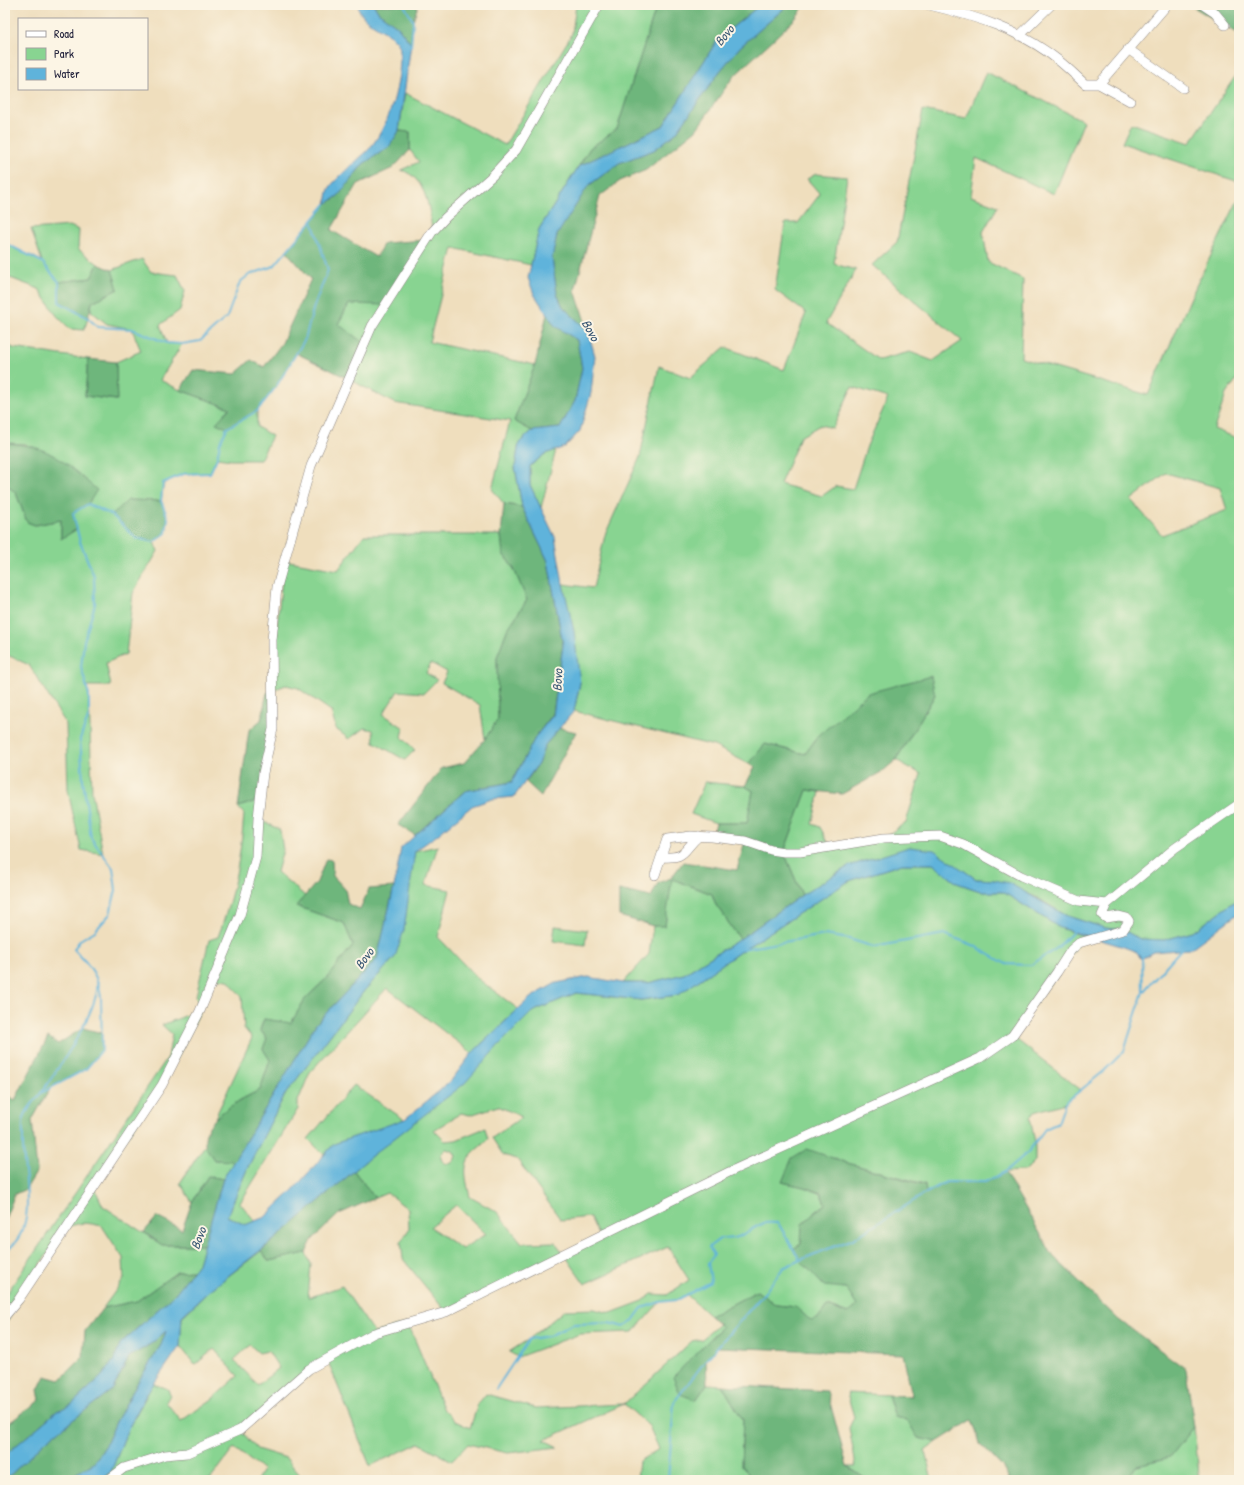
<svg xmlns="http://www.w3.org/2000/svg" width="1244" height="1485" viewBox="0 0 1244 1485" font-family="'Patrick Hand',sans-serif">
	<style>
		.green { fill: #88d491; stroke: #557b66; fill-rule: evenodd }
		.forest { fill: #6eb67b; stroke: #486c5b }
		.water { fill: #5fb3db; stroke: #406a8b }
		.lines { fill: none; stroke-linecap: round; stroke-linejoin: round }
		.stream { stroke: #5fb3db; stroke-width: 2 }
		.minor-casing { stroke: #88807c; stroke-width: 10 }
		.minor { stroke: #fff; stroke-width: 9 }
		.labels { text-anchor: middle; stroke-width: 4; stroke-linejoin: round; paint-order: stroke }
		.water-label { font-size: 13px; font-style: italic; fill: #375573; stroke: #fcf5e5 }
	</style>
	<rect width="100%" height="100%" fill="#fcf5e5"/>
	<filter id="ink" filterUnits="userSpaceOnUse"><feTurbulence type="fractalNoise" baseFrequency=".025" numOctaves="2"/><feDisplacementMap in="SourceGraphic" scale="8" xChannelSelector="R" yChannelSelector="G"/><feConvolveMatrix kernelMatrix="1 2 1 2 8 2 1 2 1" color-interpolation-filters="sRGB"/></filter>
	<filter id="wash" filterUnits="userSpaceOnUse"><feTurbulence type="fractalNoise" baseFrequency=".012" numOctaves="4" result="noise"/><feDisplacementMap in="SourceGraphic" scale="16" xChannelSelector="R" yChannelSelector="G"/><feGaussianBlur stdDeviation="0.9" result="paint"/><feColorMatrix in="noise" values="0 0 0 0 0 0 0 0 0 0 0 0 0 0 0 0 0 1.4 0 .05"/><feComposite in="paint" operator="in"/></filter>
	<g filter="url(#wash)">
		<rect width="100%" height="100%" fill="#efdebd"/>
		<!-- green -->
		<path class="green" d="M576,5H657L617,129L590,148L539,229L531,265L453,248L429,342L535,365L514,421L532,431L519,443L515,467L522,507L504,504L492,489L510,421L394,403L349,379L338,324L349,304L432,232C430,209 426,177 401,170L419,162L410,150V132L399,131L405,93L505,145L572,34Z
			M1239,71V182L1122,143L1131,123L1190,143Z
			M986,72L1084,121L1054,194L976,158L971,196L998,206L983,232L988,262L1023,279L1021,358L1148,395L1196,286L1239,198V376L1226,394L1214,429L1239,439V898L1193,932L1164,940L1140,939L1123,930L1105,928L1067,916L1036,897L994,880L976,879L934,851L849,866L802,895L784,852L807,790L820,792L812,824L820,827L830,846L884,838L906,822L921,774L896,760L935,695L818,736L805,754L765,744L749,764L714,746L574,711L580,683L563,584L593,588L605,535L640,457L659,366L690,378L725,347L784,370L806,313L775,290L785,223H798L820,194L807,179L816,174L847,177L834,264L856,270L826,323L879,360L910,352L933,361L962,341L872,265L897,242L923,110L966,119ZM852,387L888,398L867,446L853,489L836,486L822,496L780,484L800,437L820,425L833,428ZM1166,473L1220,488L1227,510L1162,535L1131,500Z
			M70,226L79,230L78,249L98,264L91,278L59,282V302L88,318L84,330L70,329L57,316L39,289L5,276V243L42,261L31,229Z
			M142,259L151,272L177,275L185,291L180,310L160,325L167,343L182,344L160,380L180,390L230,408L227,428L257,411V427L272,436L260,460H231L217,458L210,473L183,474L164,483L161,501L128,500L136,538L154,542L158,551L133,593L126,654L106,663L111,686H86L89,695L92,792L103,854L81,850L68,791L66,724L29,665L5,654V484L16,493L27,522L35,525L61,520V538L73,513L88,504L26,444L5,443V342L13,348L88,359L85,396L116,400V362L141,351L132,329L107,324L91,311L92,302L118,289L112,270Z
			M556,450L541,508L530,485V466L545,454Z
			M364,535H501L503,554L514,569L527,600L507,630L497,657L498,719L485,739L480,705L442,683L447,672L431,663L426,673L437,680L424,693L398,691L383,714L404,728L402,737L415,750L405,760L374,742L373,730L364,728L349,739L336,729L331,711L298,688L286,685L273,690V664L284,560L338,570Z
			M705,782L745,786L753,791L747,823H716L691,814Z
			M260,800L258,818L280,830L283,850L277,872L305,896L296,906L344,923L353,945L326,979L305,999L291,1024L264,1019L260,1030L267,1039L263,1049L270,1060L260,1090L240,1100L215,1118L252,1038L244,1028L242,997L228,980L214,978C199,1015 182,1051 162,1085C141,1119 116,1152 93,1185L103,1206L162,1245H204L198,1264L193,1271L177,1272L137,1301L103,1308L124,1279L123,1258L102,1226C88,1223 80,1221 67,1228C58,1232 12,1312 5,1326V1296L168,1057L172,1034L162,1025L200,1010L196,996L209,940L218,937C233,897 241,857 244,814L238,807Z
			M438,846L425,885L450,890L438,937L477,978L518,1009L472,1053L387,988L310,1072L298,1101V1109L240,1203L255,1221L245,1225L227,1216L248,1167L284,1096L364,991L395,957L415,851Z
			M902,864H933L957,883L983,892H1003L1060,928L1092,939L1079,943L1012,1036L1081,1090L1065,1103L1034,1112L1030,1118L1035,1142V1161L1025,1171L1005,1172L985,1182H946L926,1193L925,1184L844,1162L835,1158L782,1182L804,1187L821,1194L825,1204L802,1224L801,1244L793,1249L824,1285L846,1288L857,1306L848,1314L827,1306L818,1318L811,1322L796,1307L776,1305L757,1291L710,1316L687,1295L677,1300L660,1302L633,1332L580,1334L518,1357L509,1352L529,1339L565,1310L593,1309L611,1313L643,1301L652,1294L667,1295L689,1280L668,1247L585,1284L564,1254L446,1312L403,1259L401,1242L409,1229L408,1209L387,1193L375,1198L354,1171L498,1046L532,1012L576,993L641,1000L678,995L744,949L849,881ZM498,1106L522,1117L492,1138L503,1155L517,1159L561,1220L590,1217L599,1236L564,1254L555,1242L522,1243L497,1212L470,1197C467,1183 461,1166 472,1154C477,1148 483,1145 488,1139L485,1128L456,1140L445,1141L434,1130L461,1113L470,1115ZM446,1149L453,1151L456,1156L454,1161L450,1164L444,1163L441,1159V1154ZM456,1205L486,1234L462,1249L430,1227Z
			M671,878L712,894L716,905L740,939L684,974L648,983H623L649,954L653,926L665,925Z
			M555,926L587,930L585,945L553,941Z
			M354,1085L405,1120L334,1144L324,1155L308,1139Z
			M205,1145L214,1160L234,1161L223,1179L208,1176L192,1202L180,1183Z
			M261,1251L269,1261L306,1253L311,1264L308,1298L342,1286L374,1333L408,1323L444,1410L455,1421L470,1428L478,1404L486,1394L535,1408L624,1404L692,1341L702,1339L719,1324L722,1327L711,1337L696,1400L707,1384L722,1385L743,1420L741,1465L748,1473V1480H637L639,1461L659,1449L649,1426L624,1404L544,1440L558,1447L508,1453L468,1444L452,1461L419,1443L370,1466L327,1359L240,1430L257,1449L286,1458L304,1480H257L263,1470L234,1448L210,1480H99L111,1472L127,1431L153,1384L168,1389L170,1395L166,1402L181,1421L211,1400L238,1376L214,1349L195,1365L180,1346L182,1317L209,1291ZM250,1345L259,1353L268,1351L279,1368L258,1385L234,1360Z
			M847,1393L888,1395L895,1417L907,1420L919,1438L937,1442L925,1451L932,1480H867L847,1466H856L849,1428L854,1417Z
			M1194,1427L1199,1474L1204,1480H1126L1137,1465L1170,1457Z"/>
		<!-- forest -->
		<path class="forest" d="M374,5H418L413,21L411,44L398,27L378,12Z
			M657,5H760L718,39L663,126L579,166L590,148L617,129Z
			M788,5H805L795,19L733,77L696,130L646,170L620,181L600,196L575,290L588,331L563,307L557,294L552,258L557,235L568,215L588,186L619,163L654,150L676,133L720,71L740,47Z
			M1190,5H1239V34Z
			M399,131L410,132V150L393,168L358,184L331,230L376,257L384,243L426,240L386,305L349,304L338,324L364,343L349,379L296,353L276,387L257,411L227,428L216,423L230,408L180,390L193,370L235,374L251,360L264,367L282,343L311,279L286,251L326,204L338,196L363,164L389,147Z
			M98,264L112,270L118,289L92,302L88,318L59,302V282L91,278Z
			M547,314L555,326L577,340L582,368L575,401L560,428L532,431L514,421L535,365Z
			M88,359L116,362L117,400L85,396Z
			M5,443C51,445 64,462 97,490L88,504L73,513L77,529L61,539V520L35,525L27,522L16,493L5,484Z
			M128,500L161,501L168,518L166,533L154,542L136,538L112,515Z
			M504,504L522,507L548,561L563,645L553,714L536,736L512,782L465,791L415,835L398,825L442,768L464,763L485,739L498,719L497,657L507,630L527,600L514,569L503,554L501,535Z
			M931,676L935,695L896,760L883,771L842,794L807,790L784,852L802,895L740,939L716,905L712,894L672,879L665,926H653L619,916V890L651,897L658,883L671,878L683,862L737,870L745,841L712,837L716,823H747L753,791L745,786L755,767L749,764L765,744L805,754L818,736L868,693Z
			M273,690V729L260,800L238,807L249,730L261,720L267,693Z
			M559,728L576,732L541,796L526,782L538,764L545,745Z
			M326,859L332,860L333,876L345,889L348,904L360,909L369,889L394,887L377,959L316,1024L234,1161L214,1160C211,1155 206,1149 205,1143C202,1118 242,1099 260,1090L270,1060L263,1049L267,1038L260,1030L264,1019L291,1023L305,999L326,979L353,945L344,923L296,906L317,882Z
			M83,1028L102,1033V1050L86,1069L51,1087L32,1120L37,1171L26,1189L15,1194L5,1219V1094L15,1100L48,1037L58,1044Z
			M807,1149L844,1162L925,1185L926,1193L946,1182H985L1005,1172L1053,1256L1119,1320L1186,1369L1194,1427L1170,1457L1137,1465L1126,1480H1009L1003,1467L980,1443L972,1420L937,1442L918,1438L907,1420L895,1417L888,1395L912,1396L903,1354L717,1347L706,1360L707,1384L696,1400L680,1394L673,1377L722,1327L710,1316L757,1291L776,1305L796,1307L811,1321L818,1318L827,1306L848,1314L857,1306L846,1288L824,1286L800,1260L793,1249L801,1244L802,1224L825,1204L821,1193L804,1187L782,1182L792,1158Z
			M354,1171L375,1198L339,1214L312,1240L306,1253L269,1261L261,1251Z
			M208,1176L223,1179L204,1245H162L144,1232L157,1217L182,1230L192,1202Z
			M193,1271L174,1295L120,1344L115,1360L102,1376L71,1405L57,1411L5,1455V1426L40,1400L38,1390L45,1376L60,1380L83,1357L85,1331L103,1308L137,1301L177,1272Z
			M167,1330L161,1345L138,1382L116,1422L106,1445L94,1463L65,1480H5L47,1440L113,1389L129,1357L152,1343Z
			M722,1385L827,1391L847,1466L867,1480H748V1473L741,1466L743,1420Z"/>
		<!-- water -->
		<path class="water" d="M358,5H374L378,12L398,27L411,44L399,131L389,147L363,164L338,196L326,204C327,200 327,194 329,189C334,179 361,158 370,148C391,122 401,83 400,50C399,31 360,27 358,5Z
			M760,5H788L740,47L720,71L676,133L654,150L619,163L588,186L557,235L552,258L557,294L563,307L588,331L595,356L591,393L580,431L565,447L545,454L530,466V485L555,537L563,584L574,631L580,683L574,711L545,745L538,764L514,797L492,799L472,806L436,836L415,851L404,930L395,957L364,991L284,1096L248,1167L227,1216L245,1225L265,1217L293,1190L334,1144L405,1119L450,1082L472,1053L530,998L556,983L588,977L623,983H648L684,974L740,939L802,895L849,866L909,847L934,850L976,879L994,880L1009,883L1067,916L1105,928L1123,930L1140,939L1164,940L1193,932L1239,898V913L1190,949L1153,952L1141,959L1137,952L1121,946L1060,928L1003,892H983L957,883L933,864H902L849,881L744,949L678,995L641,1000L576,993L532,1012L498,1046L464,1084L369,1158L275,1239L209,1291L182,1316L180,1346L146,1395L127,1431L111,1472L99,1480H65L94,1463L106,1445L116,1422L138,1382L161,1345L166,1331L152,1343L129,1357L113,1389L47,1440L5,1480V1455L57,1411L71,1405L102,1376L114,1360L120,1344L174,1295L198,1264L223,1179L316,1024L377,959L394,887L401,848L465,791L512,782L536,736L553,715L563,645L548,561L522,507L515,467L519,443L532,431L560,428L575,401L582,368L577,340L555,326L534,294L528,278L539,229L579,166L663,126L718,39Z"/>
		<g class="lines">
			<!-- stream -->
			<path class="stream" d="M404,5L413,21L411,46
				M5,243L42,262L59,282V302L88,318L98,327L132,329L167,343L182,344L200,341L227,317L240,282L249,275L274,266L326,204
				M742,949L825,935L849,939L874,947L944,934L973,945L1006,964L1031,965L1057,948L1074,931
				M1143,992L1182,948
				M43,1092L86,1069L102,1050L101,997L98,982
				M5,1252C42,1226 21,1174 23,1136C23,1130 22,1122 24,1117C27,1108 38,1098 43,1090C57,1071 106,1000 96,978C92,967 82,958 74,949L80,940L95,931L110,914L116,890L113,868L91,838L83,780L80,739L89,715V695L81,667L84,641L95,604L94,576L80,542L73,513L88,504L112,515L136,538L154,542L166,533L168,518L161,501L163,483L183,474L210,473L217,458L220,443L227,428L257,411L276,387L305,339L314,306L328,270L312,221
				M496,1389L529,1339L549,1336L573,1324L609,1323L624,1327L632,1322L642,1308L660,1302L677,1300L711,1282L708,1263L714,1255L709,1247L721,1238C741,1241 745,1231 762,1224C766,1222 773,1223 778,1223L800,1260L853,1239L926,1193L946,1182H985L1005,1172L1028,1152L1045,1129L1058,1123L1065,1103L1104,1071L1124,1051L1143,992L1142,957
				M668,1480L674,1402L706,1360L765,1292L783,1268L800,1260"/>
		</g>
	</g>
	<g filter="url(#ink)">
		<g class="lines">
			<!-- minor casing -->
			<g class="minor-casing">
				<path id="minor" d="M929,5C975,16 1021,30 1058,60C1068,68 1076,76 1085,84H1099L1130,101
					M1203,5L1215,13L1225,25
					M1020,35L1051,5
					M1128,49L1183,88
					M1099,84L1167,5
					M661,857C688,859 682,850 699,836
					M655,875L667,839L691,836L712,837L745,841L771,850L784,852H800L884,838L940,836L963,844L1021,876L1079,901L1107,904L1175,848L1239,804
					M5,1316L19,1299L162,1085L200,1011L240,915L256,857L258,818L263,773L273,729L272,640L277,587L311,466L372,326L432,232L446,217L492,176L516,150L599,5
					M108,1480L124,1468L165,1455L187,1453L240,1430L309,1369L374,1333L446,1312L729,1172L980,1058L1012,1036L1057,972L1071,950L1079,943L1123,930L1129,921L1127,918L1119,916L1106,918L1102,915L1107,904"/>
			</g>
			<!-- minor -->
			<use href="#minor" class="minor"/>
		</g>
	</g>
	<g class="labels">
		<!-- water labels -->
		<g class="water-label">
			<text transform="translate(724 35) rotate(-50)" y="5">Bovo</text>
			<text transform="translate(591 330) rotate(61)" y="5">Bovo</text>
			<text transform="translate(557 680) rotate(-87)" y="5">Bovo</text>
			<text transform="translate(364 958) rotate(-54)" y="5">Bovo</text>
			<text transform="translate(198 1238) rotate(-69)" y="5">Bovo</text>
		</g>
	</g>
	<!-- margin -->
	<rect width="1244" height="1485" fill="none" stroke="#fcf5e5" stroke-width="20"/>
	<!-- legend -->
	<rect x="18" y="18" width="130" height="72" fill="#fcf5e5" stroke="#a5a1a1"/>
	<rect x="26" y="31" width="20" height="6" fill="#ffffff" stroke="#a5a1a1"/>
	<text x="54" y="38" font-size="12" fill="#22223b">Road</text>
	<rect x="26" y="48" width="20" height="12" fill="#88d491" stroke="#a5a1a1"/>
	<text x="54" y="58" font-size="12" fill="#22223b">Park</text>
	<rect x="26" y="68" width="20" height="12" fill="#5fb3db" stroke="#a5a1a1"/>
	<text x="54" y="78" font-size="12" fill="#22223b">Water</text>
</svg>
